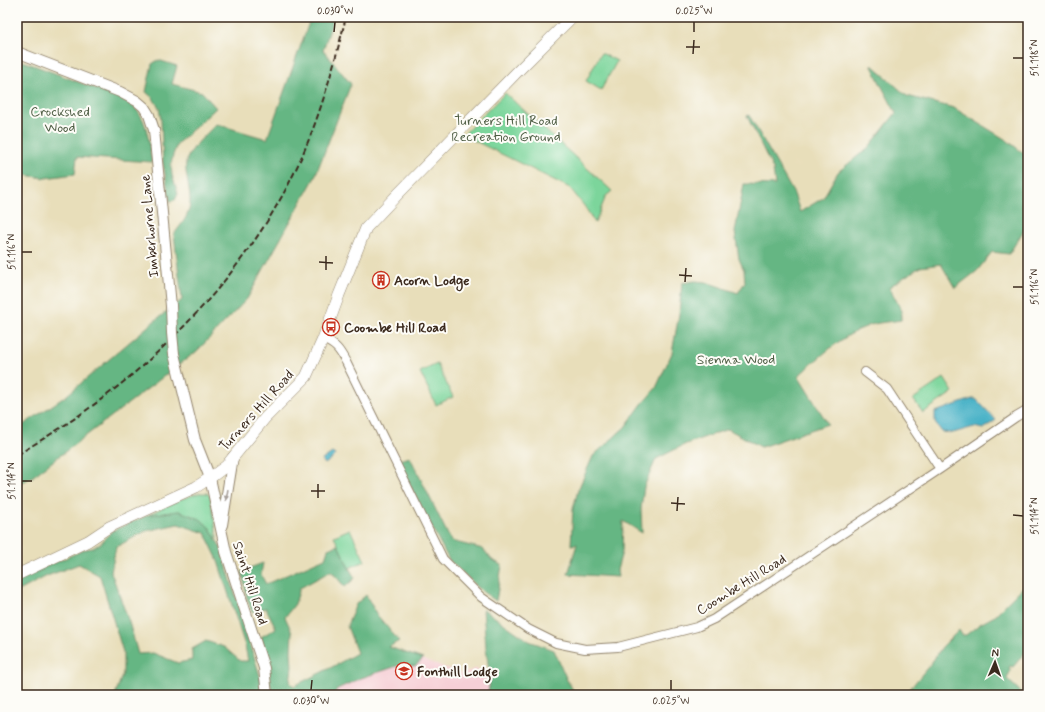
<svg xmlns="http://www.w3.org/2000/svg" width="1045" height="712" viewBox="0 0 1045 712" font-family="Mynerve,sans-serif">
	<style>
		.built { fill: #f6cfd6 }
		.green { fill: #7cd59b; stroke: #5c805c }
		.forest { fill: #65b683; stroke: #507050; fill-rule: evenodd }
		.water { fill: #49b2c7; stroke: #426e72 }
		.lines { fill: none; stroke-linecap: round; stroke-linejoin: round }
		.minor-casing { stroke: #92846c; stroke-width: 10 }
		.tertiary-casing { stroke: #92846c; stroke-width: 12 }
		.secondary-casing { stroke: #92846c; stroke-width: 12 }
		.minor { stroke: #fff; stroke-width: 8 }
		.tertiary { stroke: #fff; stroke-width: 10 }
		.secondary { stroke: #fff; stroke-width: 11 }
		.rail { stroke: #3b2a1e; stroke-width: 2; stroke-dasharray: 6 3; stroke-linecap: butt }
		.tertiary-bridge-casing { stroke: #92846c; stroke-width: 12; stroke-linecap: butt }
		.tertiary-bridge { stroke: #fff; stroke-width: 10 }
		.oneway { fill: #a79f9a }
		.ticks { fill: none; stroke: #3b2a1e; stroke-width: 1.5 }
		.labels { text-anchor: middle; stroke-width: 4; stroke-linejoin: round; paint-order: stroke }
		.park-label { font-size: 14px; fill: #4e5d44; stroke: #fdfcf7 }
		.street-label { font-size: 14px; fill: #3b2a1e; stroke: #fdfcf7 }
		.poi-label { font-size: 14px; font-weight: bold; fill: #3b2a1e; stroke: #fdfcf7; text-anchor: start }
		.neatline { fill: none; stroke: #3b2a1e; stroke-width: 1.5 }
		.ticks-label { font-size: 10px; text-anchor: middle; fill: #3b2a1e }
	</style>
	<rect width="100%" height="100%" fill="#fdfcf7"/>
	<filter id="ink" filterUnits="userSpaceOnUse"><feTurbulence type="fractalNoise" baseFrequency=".025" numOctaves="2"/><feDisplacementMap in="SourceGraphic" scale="8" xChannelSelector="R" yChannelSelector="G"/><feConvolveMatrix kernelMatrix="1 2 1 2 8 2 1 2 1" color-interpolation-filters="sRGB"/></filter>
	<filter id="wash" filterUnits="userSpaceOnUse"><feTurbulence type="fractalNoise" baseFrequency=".012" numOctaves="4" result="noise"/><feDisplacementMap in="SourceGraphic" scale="16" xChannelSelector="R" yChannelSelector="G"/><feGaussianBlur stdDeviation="0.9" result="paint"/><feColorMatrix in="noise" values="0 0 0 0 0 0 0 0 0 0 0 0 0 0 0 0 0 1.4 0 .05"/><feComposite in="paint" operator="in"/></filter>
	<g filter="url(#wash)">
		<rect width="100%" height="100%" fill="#e8deba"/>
		<!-- built -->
		<path class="built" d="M388,647L463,674L477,668L484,677L490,679L488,695H333L337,689Z"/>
		<!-- green -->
		<path class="green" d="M601,53L617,61L601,90L586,81Z
			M505,93L612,191L606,196L595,223L585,207L570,188L463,135Z
			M437,364L453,397L436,405L420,372Z
			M944,378L953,392L923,413L913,399Z
			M199,493H207L210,496L217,535V540L210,528L200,519L179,511L148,515L181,499Z
			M350,529L365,561L349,568L334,536Z"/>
		<!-- forest -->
		<path class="forest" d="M311,17H334L323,50L351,84L314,179L247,299L197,351L32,477L17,485V429L66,396L153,322L182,300L174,234C189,215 193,209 188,184C187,177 185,169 186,162C189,149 207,134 216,124L267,139Z
			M17,59L116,96C123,100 130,103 135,108C148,120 149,145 152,162L77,157L75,174L45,178L17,174Z
			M158,60L177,66L172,84L202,92L216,108L177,144L173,155L171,165L172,175L178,194L175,200L170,201L163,164L161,120L159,108L153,98L146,92L152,64Z
			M871,64L907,96L954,108L1008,141L1028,157V202L1022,203L1027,225L1009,254L992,252L977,271L955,288L941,264L920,267L889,287L902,311L901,320C890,322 878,322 868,326C842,335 819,358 798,376L828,424L761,447L728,429L686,444L656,459L644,487L641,509L642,533L623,521L622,552L617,570L618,577L568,574L577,544L571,545L573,509L578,490L593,456L625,427L642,404L656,388L672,353L679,314L682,283L695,281L706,282L738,293L745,282L744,270L739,259L735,232L744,184L775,185L773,169L747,116L749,115L794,194L800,212L823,198L838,172L869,147L896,113L880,83Z
			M410,457L451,541L483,549L492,560L502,565L496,601L483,592L449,560L405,476L399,460Z
			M179,511L200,519L210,528L221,548L260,676L263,695H115L123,673V652L100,576L79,564L47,576L17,592V579L86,549L93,548L101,543L112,531L148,515ZM178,524L205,533L217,558L245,646L248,661H240L224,647L206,641L192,649V660L178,663L153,653L138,654L129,622L111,572L116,547L146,531Z
			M338,545L349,568L355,578L345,587L331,571L300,588L295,604L285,617L292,632L291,652L292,667L290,682L294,686L332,667L357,653L347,626L356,604L366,595L377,615L399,641L389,647L423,659L415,666L400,665L361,678L337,689L333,695H272L267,658L261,637L276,628L266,608L252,612L247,598L242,571L263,563L261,575L266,584L325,558L328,549Z
			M1028,582V649L1013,667L1010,666L1009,669L1011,670L1007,678L1008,680L1024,695H905L932,662L942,647L959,630L962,635H966L980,624L993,617Z
			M483,609L529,641L554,650L567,680L576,695H488L490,679L486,648Z"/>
		<!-- water -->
		<path class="water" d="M972,399H976L996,420L983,429L974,427L953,433L942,432L935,423V412Z
			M332,453L335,455L334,457L325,464L322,460Z"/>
	</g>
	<g filter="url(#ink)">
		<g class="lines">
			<!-- minor casing -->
			<g class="minor-casing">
				<path id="minor" d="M323,339C336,345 339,349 346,362L443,559L481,597L528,629L556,643L585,649L618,647L697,627L714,619L940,469L1016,417L1028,410
					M865,372L887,389L940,469"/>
			</g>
			<!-- tertiary casing -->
			<g class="tertiary-casing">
				<path id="tertiary" d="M17,52L120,92L137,101L144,107L149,115L154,130L171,306
					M174,354L195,440L210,478L226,552L264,668L267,695
					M222,525L233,457"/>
			</g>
			<!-- secondary casing -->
			<g class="secondary-casing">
				<path id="secondary" d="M17,575L88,541L109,527L196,487L210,478L226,466L265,418L306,377L323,339L339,295L366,228L399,193L516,73L572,17"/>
			</g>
			<!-- minor -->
			<use href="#minor" class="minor"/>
			<!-- tertiary -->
			<use href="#tertiary" class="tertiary"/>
			<!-- secondary -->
			<use href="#secondary" class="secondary"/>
			<!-- rail -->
			<path class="rail" d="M17,455C41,440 65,426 88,409C171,350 252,262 296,169C319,121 333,69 346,17"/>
			<!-- tertiary-bridge casing -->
			<g class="tertiary-bridge-casing">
				<path id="tertiary-bridge" d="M171,306L172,333L174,354"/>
			</g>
			<!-- tertiary-bridge -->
			<use href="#tertiary-bridge" class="tertiary-bridge"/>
		</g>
		<!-- one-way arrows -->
		<defs><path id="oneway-solid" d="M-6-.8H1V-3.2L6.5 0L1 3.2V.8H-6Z"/></defs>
		<use class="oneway" href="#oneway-solid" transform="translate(227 495) rotate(99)"/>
	</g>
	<!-- ticks -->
	<path class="ticks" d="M334,32L335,22M694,32V22M686,47H700M693,54L694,40M1013,58H1023M22,252H32M319,262L333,263M326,270V256M679,275L692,276M685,282L686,268M1013,287H1023M22,481H32M311,491H325M318,498V484M671,503L685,504M677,511L678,497M1013,515L1023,516M311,690L312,680M671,690V680"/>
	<!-- icons -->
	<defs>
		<g id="building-ring" transform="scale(0.9)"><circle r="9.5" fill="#fdfcf7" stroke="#c8321e" stroke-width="1.5"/><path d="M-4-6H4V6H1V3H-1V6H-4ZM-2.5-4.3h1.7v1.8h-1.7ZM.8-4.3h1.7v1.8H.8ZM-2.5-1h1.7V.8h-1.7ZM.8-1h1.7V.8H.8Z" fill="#c8321e"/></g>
		<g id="bus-ring" transform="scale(0.9)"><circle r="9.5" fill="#fdfcf7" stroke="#c8321e" stroke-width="1.5"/><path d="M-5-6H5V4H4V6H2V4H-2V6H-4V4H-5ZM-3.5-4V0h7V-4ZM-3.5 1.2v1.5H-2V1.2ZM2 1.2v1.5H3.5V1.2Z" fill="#c8321e"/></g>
		<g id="school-ring" transform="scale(0.9)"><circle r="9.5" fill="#fdfcf7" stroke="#c8321e" stroke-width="1.5"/><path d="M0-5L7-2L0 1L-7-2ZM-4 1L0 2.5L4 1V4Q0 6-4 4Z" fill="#c8321e"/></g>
	</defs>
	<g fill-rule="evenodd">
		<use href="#building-ring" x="381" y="280"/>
		<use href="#bus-ring" x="331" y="327"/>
		<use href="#school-ring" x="404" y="671"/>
	</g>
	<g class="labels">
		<!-- park labels -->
		<g class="park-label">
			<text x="60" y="116">Crockshed<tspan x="60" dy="16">Wood</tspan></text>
			<text x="506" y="125">Turners Hill Road<tspan x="506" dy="16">Recreation Ground</tspan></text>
			<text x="736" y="364">Sienna Wood</text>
		</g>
		<!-- street labels -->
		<g class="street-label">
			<text transform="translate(149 226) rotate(-95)" y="5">Imberhorne Lane</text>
			<text transform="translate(256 410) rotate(-48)" y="5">Turners Hill Road</text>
			<text transform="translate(251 583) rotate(72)" y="5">Saint Hill Road</text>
			<text transform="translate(741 584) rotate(-32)" y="5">Coombe Hill Road</text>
		</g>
		<!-- poi labels -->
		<g class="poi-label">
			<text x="394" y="285">Acorn Lodge</text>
			<text x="344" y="332">Coombe Hill Road</text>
			<text x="417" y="676">Fonthill Lodge</text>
		</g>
	</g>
	<!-- margin -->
	<rect width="1045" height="712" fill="none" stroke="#fdfcf7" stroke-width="44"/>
	<!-- north arrow -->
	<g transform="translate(995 662) rotate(2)" stroke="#fdfcf7" stroke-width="3" paint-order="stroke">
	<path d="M0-3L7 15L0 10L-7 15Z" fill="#3b2a1e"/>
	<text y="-6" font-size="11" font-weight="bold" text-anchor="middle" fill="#3b2a1e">N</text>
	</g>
	<rect x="22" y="22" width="1001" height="668" class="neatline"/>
	<g class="ticks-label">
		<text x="335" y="14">0.030°W</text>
		<text x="694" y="14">0.025°W</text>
		<text transform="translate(1034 58) rotate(-90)" y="4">51.118°N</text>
		<text transform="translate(11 252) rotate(-90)" y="4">51.116°N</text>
		<text transform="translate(1034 287) rotate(-90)" y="4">51.116°N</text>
		<text transform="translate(11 481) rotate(-90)" y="4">51.114°N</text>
		<text transform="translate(1034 516) rotate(-90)" y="4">51.114°N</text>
		<text x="311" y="704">0.030°W</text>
		<text x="671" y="704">0.025°W</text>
	</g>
</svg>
